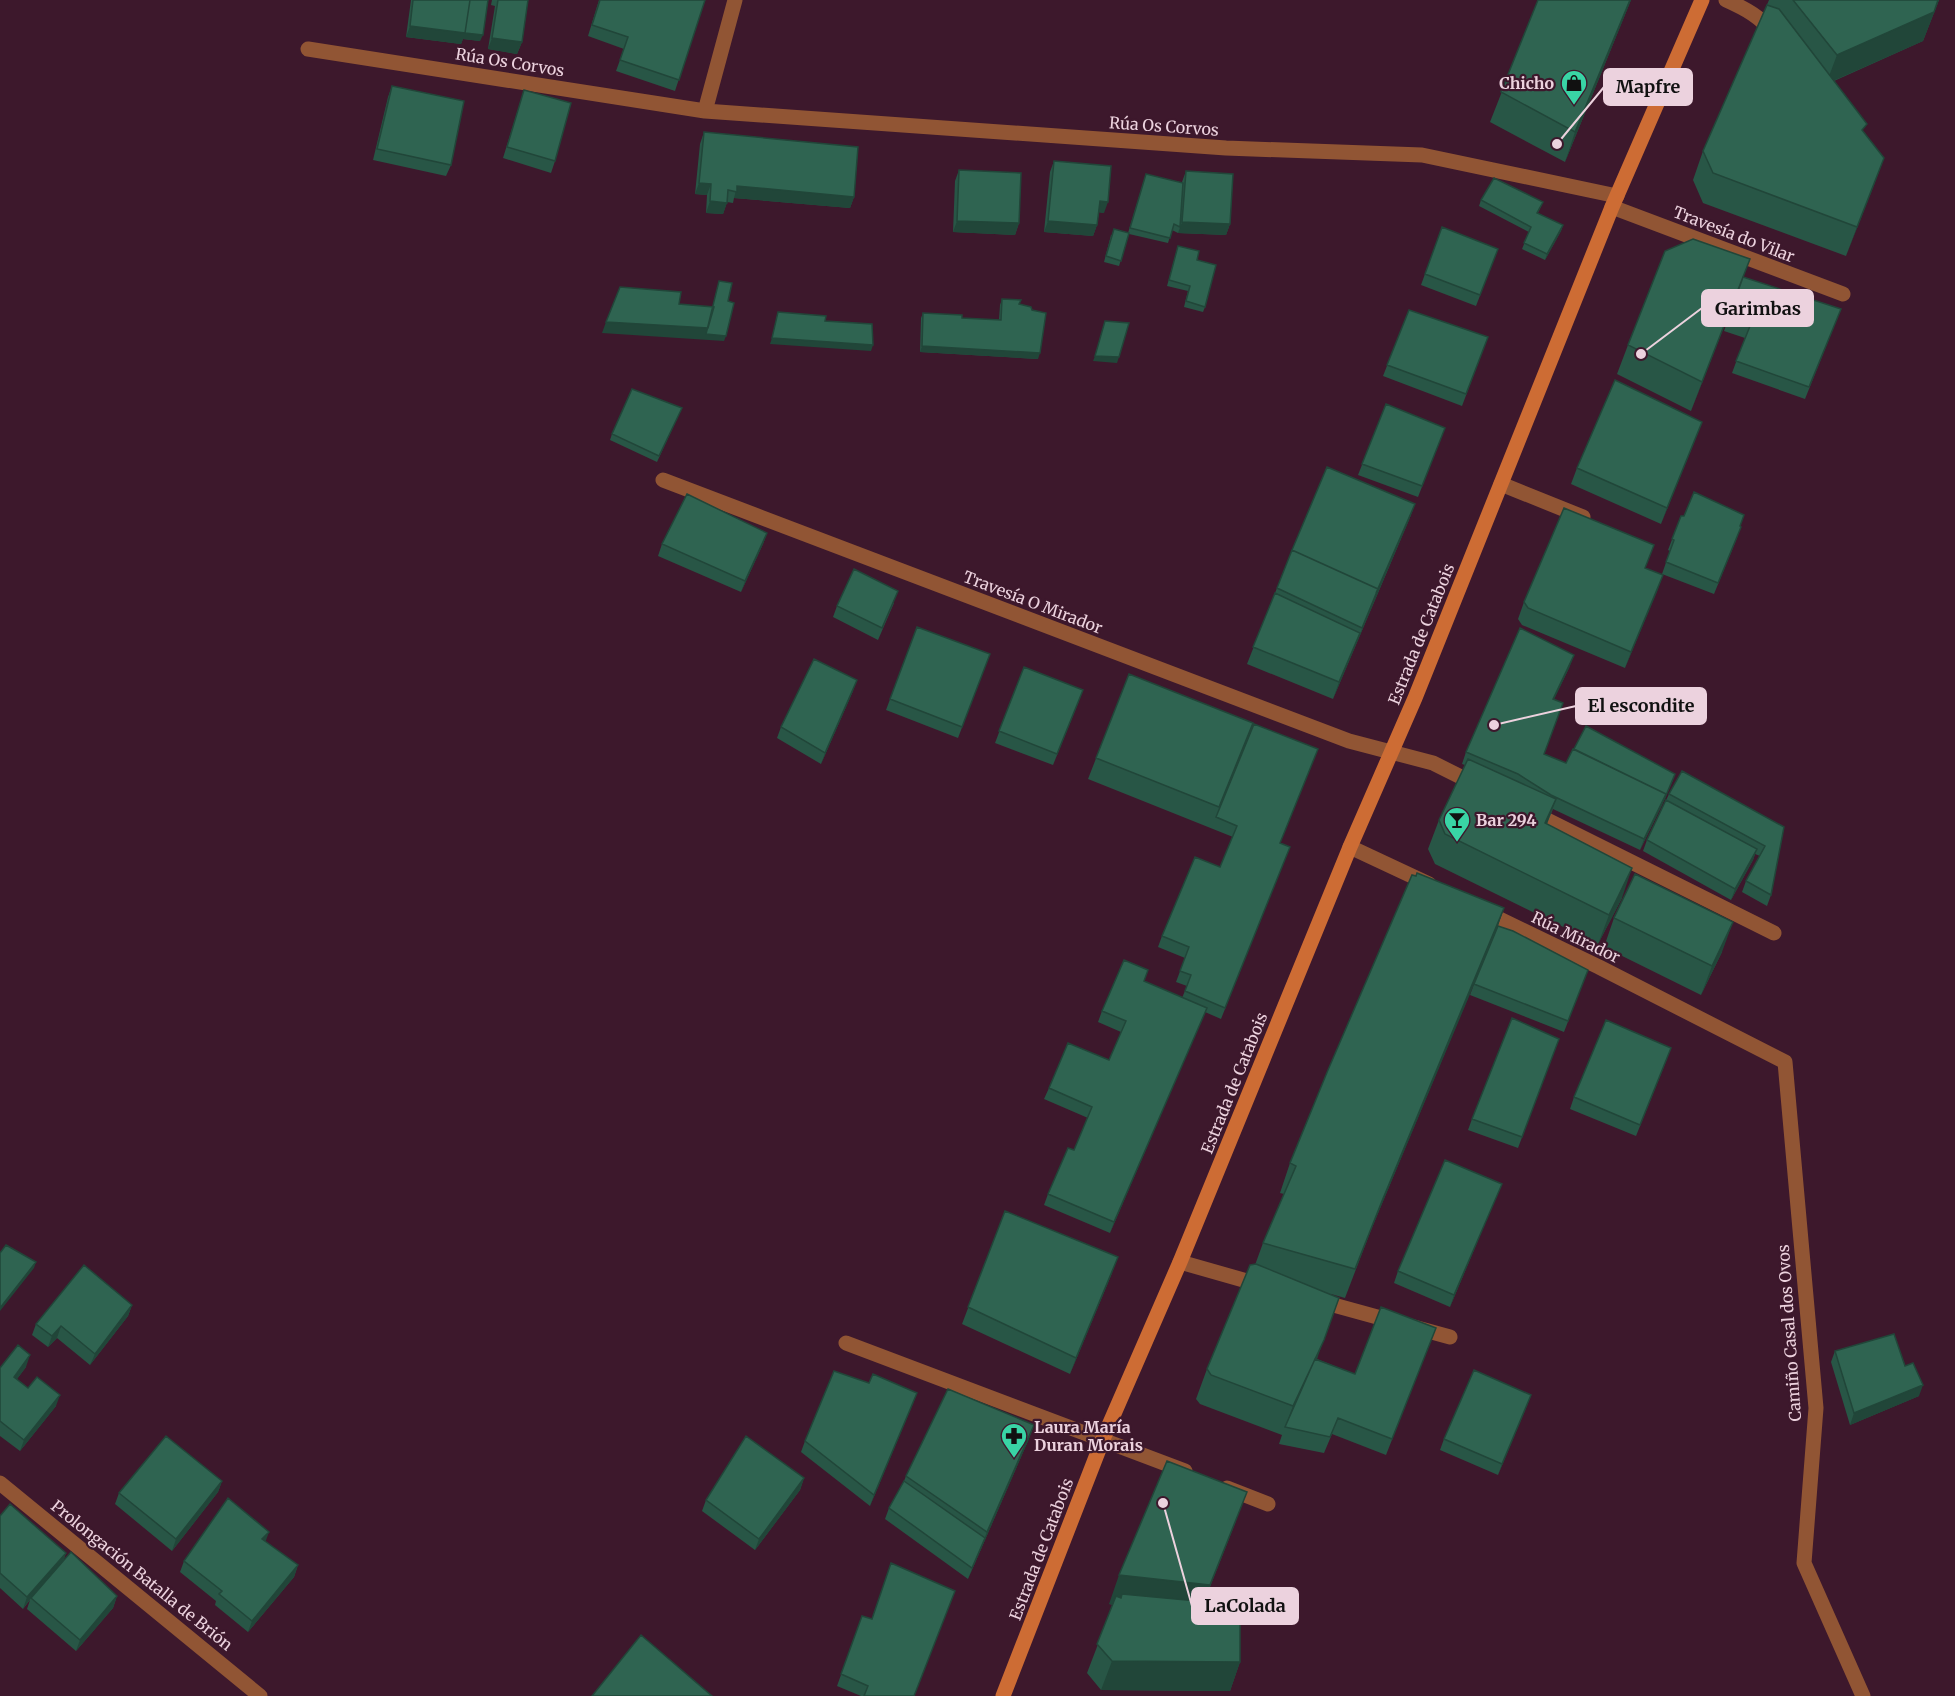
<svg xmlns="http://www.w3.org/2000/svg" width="1955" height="1696" viewBox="0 0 1955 1696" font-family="Merriweather,serif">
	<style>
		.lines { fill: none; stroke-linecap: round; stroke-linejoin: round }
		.minor { stroke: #915534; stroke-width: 15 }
		.secondary { stroke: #cd6c34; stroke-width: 15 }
		.wall { fill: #285646 }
		.shaded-wall { fill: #214639 }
		.building { fill: #2f6451; stroke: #214639; stroke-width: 1.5 }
		.labels { text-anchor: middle; stroke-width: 4.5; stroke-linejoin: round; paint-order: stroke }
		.street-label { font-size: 16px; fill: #ecd2de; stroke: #3d182c }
		.poi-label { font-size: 16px; font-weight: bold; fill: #ecd2de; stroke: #3d182c; text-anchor: start }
		.leader { fill: none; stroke: #ecd2de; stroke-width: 2 }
		.callout-dot { fill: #ecd2de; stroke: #3d182c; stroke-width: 2 }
		.callout { fill: #ecd2de; stroke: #ecd2de; stroke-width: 2 }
		.callout-label { font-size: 18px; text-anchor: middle; font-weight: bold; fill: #111 }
	</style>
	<rect width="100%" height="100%" fill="#3d182c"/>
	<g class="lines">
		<!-- minor -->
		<path class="minor" d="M1726,0C1746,9 1761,17 1774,34
			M308,49L705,111L1226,148L1422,155L1617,196
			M705,111L735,0
			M1612,207L1843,294
			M663,480L1349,741L1433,763L1477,785
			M1501,484L1583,517
			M1531,812L1774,933
			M1350,847L1429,884
			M1483,911L1599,967L1785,1062L1816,1408L1804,1563L1863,1696
			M1180,1262L1261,1285
			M1319,1301L1450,1337
			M846,1343L1185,1471
			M0,1483L260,1696
			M1227,1488L1268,1504"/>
		<!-- secondary -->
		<path class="secondary" d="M1003,1696L1103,1439L1180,1262L1350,847L1415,698L1612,207L1702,0"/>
	</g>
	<!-- wall -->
	<path class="wall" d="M411,0H488L480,41L463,39L461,44L406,37Z
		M492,0H528L522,42L517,54L488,49L495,6L491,5Z
		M599,0H705L675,91L616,71L624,49L588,36Z
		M1538,0H1631L1565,162L1490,122Z
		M1769,0H1939L1923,41L1834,81L1864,132L1884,158L1846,256L1703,203L1693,180L1703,151Z
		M392,86L451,165L446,176L373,160L388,97Z
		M524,90L555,161L551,173L503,158Z
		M704,132L854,197L850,208L734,198L733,203L727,202L723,214L706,213L707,195L695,194L700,144Z
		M1054,161L1104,213L1099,212L1097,225L1093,236L1044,232L1050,172Z
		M959,170L1019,223L1015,235L953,232L955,181Z
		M1186,171L1230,224L1226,235L1178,233L1172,230L1168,243L1129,234L1119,266L1104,262L1111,235L1128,233L1144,180L1182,182Z
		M1481,200L1543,202L1538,213L1563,225L1561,231L1545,260L1522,249L1529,232L1479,206Z
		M1442,227L1498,249L1476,306L1421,285Z
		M1178,246L1197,260L1205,307L1203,312L1184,307L1188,291L1167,286Z
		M1743,277L1841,309L1805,399L1732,373L1745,338L1724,331L1739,288L1691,411L1617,374L1628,345Z
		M1002,299L1019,304L1038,359L920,352L921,318L923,313L962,318L999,320L1000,305Z
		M1409,310L1488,337L1462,406L1383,376Z
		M1386,404L1445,428L1418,497L1358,475Z
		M682,408L657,462L610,440L612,434Z
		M1702,422L1661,524L1571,484L1577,468Z
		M1415,504L1409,520L1333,699L1247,664L1292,550Z
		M1681,516L1740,526L1737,538L1714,594L1662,574L1670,551L1668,550Z
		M767,533L763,544L741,592L658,556L662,544Z
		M1645,568L1663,575L1625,668L1522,625L1518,619L1524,602Z
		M894,603L878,640L833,617L837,606Z
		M917,627L990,654L958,738L886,710Z
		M1570,666L1554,699L1544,754L1566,763L1673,780L1662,805L1640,850L1553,809L1547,824L1622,898L1598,944L1435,864L1428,849L1439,820L1465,765L1462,764L1466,752Z
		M1024,667L1079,701L1053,765L995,743Z
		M1129,674L1280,843L1290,847L1221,1019L1205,1012L1110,1233L1044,1205L1048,1194L1074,1150L1088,1118L1044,1099L1049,1088L1109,1060L1121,1032L1098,1022L1102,1011L1148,970L1144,981L1182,998L1187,986L1176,982L1185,958L1158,947L1162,936L1220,867L1233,837L1088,779Z
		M853,691L821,764L777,738L781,727Z
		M1669,794L1784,827L1771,895L1767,906L1742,892L1746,881L1760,856L1755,854L1753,860L1731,900L1643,851L1647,840Z
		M1504,908L1498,926L1588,970L1564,1032L1470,995L1477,976L1371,1230L1345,1298L1331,1294L1317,1359L1355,1374L1436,1328L1386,1455L1332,1434L1324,1453L1279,1444L1282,1435L1200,1404L1196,1399L1207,1369L1255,1265L1263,1243L1284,1194L1280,1193L1290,1163Z
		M1614,918L1722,952L1701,995L1604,947Z
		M1559,1039L1518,1148L1468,1130L1472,1119Z
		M1667,1059L1636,1136L1570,1109L1574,1097Z
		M1497,1195L1450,1307L1394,1283L1398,1271Z
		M1005,1211L1112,1273L1070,1374L962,1324Z
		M132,1305L128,1316L90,1365L57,1338L48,1347L32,1335L36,1324Z
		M1835,1351L1905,1366L1919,1396L1850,1425L1831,1362Z
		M26,1367L17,1379L28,1388L56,1406L20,1451L0,1436V1368Z
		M917,1393L870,1506L801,1452L805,1441Z
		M1531,1395L1498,1475L1440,1450L1444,1439Z
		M1034,1425L1028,1441L968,1579L885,1519L889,1508L904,1481L906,1476Z
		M804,1478L800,1490L755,1550L702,1511L706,1500Z
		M222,1481L218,1492L172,1551L115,1504L119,1493Z
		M0,1516L66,1553L63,1562L117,1596L113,1608L76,1651L27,1609L30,1600L23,1609L0,1588Z
		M1236,1521L1204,1602L1240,1662L1230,1691L1101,1690L1087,1673L1113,1605L1109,1604Z
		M265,1541L298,1565L294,1577L248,1632L215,1605L216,1601L180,1572L184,1561Z
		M862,1616L915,1696H861L837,1686Z"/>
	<!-- shaded-wall -->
	<path class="shaded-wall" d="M1630,0H1631L1565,162L1575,132Z
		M1939,0L1923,41L1826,84L1837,55Z
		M410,26L483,35L480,41L463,39L461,44L406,37Z
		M492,38L522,42L517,54L488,49Z
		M1884,158L1873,188L1846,256L1857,227Z
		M699,183L711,184L707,195L695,194Z
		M737,186L854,197L850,208L734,198Z
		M710,201L727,203L723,214L706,213Z
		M1100,201L1108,202L1104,213L1095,212Z
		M957,221L1019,223L1015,235L953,232Z
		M1048,221L1097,225L1093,236L1044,232Z
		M1182,222L1230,224L1226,235L1178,233Z
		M1563,225L1561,231L1545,260L1547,254Z
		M1750,259L1739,288L1691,411L1702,382Z
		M606,322L708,328L726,336L724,341L602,333Z
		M772,338L873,345L871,351L770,344Z
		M922,346L1040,353L1038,359L920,352Z
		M1095,356L1119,357L1117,363L1093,361Z
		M1702,422L1696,438L1661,524L1667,508Z
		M1415,504L1409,520L1354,649L1378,589Z
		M767,533L763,544L741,592L745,581Z
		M1663,575L1657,592L1625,668L1631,652Z
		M1360,633L1354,649L1333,699L1339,682Z
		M1574,655L1570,666L1549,710L1553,699Z
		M857,680L853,691L821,764L825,753Z
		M1673,780L1662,805L1640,850L1644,839Z
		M1556,799L1545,829V823Z
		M1757,849L1753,860L1731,900L1735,889Z
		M1632,868L1622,898L1598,944L1609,915Z
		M1504,908L1494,937L1371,1230L1345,1298L1382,1201Z
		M1733,922L1722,952L1701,995L1712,966Z
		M1207,1008L1202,1019L1110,1233L1114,1222Z
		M1502,1184L1497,1195L1450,1307L1454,1295Z
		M1118,1257L1112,1273L1070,1374L1076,1358Z
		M36,1262L34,1268L0,1311V1308Z
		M1339,1298L1313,1370L1285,1427L1293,1406Z
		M132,1305L128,1316L90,1365L95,1354Z
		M61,1326L57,1338L48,1347L52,1336Z
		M30,1355L26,1367L10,1388L14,1377Z
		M1923,1385L1919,1396L1850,1425L1854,1413Z
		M917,1393L913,1404L870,1506L874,1495Z
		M60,1395L56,1406L20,1451L24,1440Z
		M1531,1395L1527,1406L1498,1475L1502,1464Z
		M1034,1425L1028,1441L968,1579L987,1532Z
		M804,1478L800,1490L755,1550L759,1539Z
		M222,1481L218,1492L172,1551L176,1539Z
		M1247,1492L1199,1614L1122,1594L1118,1605L1109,1604L1119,1575Z
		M269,1532L265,1543L262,1539Z
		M66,1553L62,1564L31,1598L23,1609L27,1597Z
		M298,1565L294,1577L248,1632L252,1621Z
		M117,1596L113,1608L76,1651L80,1640Z
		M1112,1661L1240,1662L1230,1691L1101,1690Z"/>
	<!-- building -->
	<path class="building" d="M413,0H470L465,33L410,26Z
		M470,0H488L483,35L465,33Z
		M498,0H528L522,42L492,38Z
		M600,0H705L679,80L620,60L628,37L592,25Z
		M1538,0H1630L1575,132L1501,92Z
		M1793,0H1938L1934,12L1837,55Z
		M1767,5L1779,9L1867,124L1862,130L1884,158L1857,227L1713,173L1703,151Z
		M392,86L464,101L451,165L377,149Z
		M524,90L571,103L555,161L507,147Z
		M704,132L858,147L854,197L737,186V192L728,190L727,203L710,201L711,184L699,183Z
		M1054,161L1111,166L1108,202L1100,201L1097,225L1048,221Z
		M959,170L1021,173L1019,223L957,221Z
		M1186,171L1233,174L1230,224L1182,222Z
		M1146,174L1183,183L1180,227L1174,224L1170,238L1130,228Z
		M1494,178L1543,202L1537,213L1563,225L1547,254L1524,243L1531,227L1481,200Z
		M1442,227L1498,249L1480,295L1425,274Z
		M1114,229L1129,233L1121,261L1106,256Z
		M1693,239L1750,259L1702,382L1628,345L1665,251Z
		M1178,246L1199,251L1197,260L1216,265L1205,307L1186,301L1190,286L1169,280Z
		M1743,277L1841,309L1809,387L1736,361L1750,326L1728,320Z
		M719,281L732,283L728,301L734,303L726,336L706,334Z
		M620,287L681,292L679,304L714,307L708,328L606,322Z
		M1002,299L1021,300L1019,304L1031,307L1032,310L1046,313L1040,353L922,346L923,313L962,315V318L1001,320Z
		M1409,310L1488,337L1466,394L1387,365Z
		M778,312L826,316L825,321L872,324L873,345L772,338Z
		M1105,321L1129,323L1119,357L1095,356Z
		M1615,380L1702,422L1667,508L1577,468Z
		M632,389L682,408L659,456L612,434Z
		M1386,404L1445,428L1422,486L1362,464Z
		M1327,467L1415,504L1376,593L1378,589L1292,550Z
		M1694,492L1744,515L1740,526L1741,527L1718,583L1666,562L1674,540L1672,539L1681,516H1684Z
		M687,494L767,533L745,581L662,544Z
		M1564,508L1654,545L1645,568L1663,575L1631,652L1528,608L1524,602Z
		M1292,550L1378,589L1362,628L1277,588Z
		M854,569L898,591L882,628L837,606Z
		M1275,593L1360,633L1339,682L1253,647Z
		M917,627L990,654L962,727L890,699Z
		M1520,628L1574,655L1553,699L1563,703L1544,754L1566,763L1573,749L1666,794L1644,839L1551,795L1518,774L1466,752Z
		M814,659L857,680L825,753L781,727Z
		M1024,667L1083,690L1057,754L999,731Z
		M1129,674L1253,723L1219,807L1096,758Z
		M1254,724L1318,749L1280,843L1290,847L1225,1008L1185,991L1191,975L1180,971L1189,947L1162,936L1195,857L1220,867L1237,826L1216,817Z
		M1586,726L1675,774L1664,800L1666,794L1574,749Z
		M1468,759L1556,799L1545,823L1632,868L1609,915L1445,834L1439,820Z
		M1682,771L1784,827L1771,895L1746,881L1765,846L1669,794Z
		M1666,800L1757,849L1735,889L1647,840Z
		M1417,873L1504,908L1382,1201L1355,1269L1263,1243L1296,1166L1290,1163L1328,1070L1412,875L1416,876Z
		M1635,874L1733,922L1712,966L1614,918Z
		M1498,926L1513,931L1588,970L1568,1021L1474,984Z
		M1124,960L1148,970L1144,981L1207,1008L1114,1222L1048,1194L1068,1148L1074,1150L1092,1107L1049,1088L1068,1043L1109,1060L1126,1021L1102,1011Z
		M1512,1018L1559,1039L1522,1137L1472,1119Z
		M1606,1020L1671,1048L1640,1125L1574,1097Z
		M1445,1160L1502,1184L1454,1295L1398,1271Z
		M1005,1211L1118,1257L1076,1358L968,1307Z
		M6,1245L36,1262L0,1308V1253Z
		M1256,1264L1339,1298L1324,1340L1293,1406L1211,1375L1207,1369L1250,1265Z
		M84,1265L132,1305L95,1354L61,1326L52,1336L36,1324Z
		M1381,1307L1436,1328L1392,1439L1338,1418L1330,1437L1285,1427L1315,1359L1355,1374Z
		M1894,1334L1905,1366L1913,1363L1923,1385L1854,1413L1835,1351Z
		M18,1345L30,1355L14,1377L28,1388L37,1377L60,1395L24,1440L0,1421V1368Z
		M1474,1370L1531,1395L1502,1464L1444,1439Z
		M834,1371L869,1383L873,1374L917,1393L874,1495L805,1441Z
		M948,1389L1034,1425L987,1532L906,1476Z
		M166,1436L222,1481L176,1539L119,1493Z
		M746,1436L804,1478L759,1539L706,1500Z
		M1167,1461L1247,1492L1210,1585L1119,1575Z
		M904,1481L985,1538L972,1568L889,1508Z
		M228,1498L269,1532L262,1539L298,1565L252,1621L219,1594L222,1591L184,1561Z
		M10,1504L66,1553L27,1597L0,1573V1516Z
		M71,1552L117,1596L80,1640L31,1598Z
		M891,1563L955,1591L914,1696H864L868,1686L841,1674L862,1616L872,1619Z
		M1122,1594L1240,1605V1662L1112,1661L1097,1644L1116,1596L1121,1598Z
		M641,1635L712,1696H592Z"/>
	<!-- icons -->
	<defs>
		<g id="shop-pin" transform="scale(1.35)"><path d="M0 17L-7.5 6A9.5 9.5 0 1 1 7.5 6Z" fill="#39d4a5" stroke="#3d182c"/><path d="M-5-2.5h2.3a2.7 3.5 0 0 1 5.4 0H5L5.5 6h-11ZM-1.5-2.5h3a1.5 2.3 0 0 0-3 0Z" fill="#111"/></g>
		<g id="bar-pin" transform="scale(1.35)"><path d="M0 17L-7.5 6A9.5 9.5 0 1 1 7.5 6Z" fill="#39d4a5" stroke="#3d182c"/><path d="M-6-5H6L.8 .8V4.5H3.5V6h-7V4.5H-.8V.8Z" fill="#111"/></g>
		<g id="pharmacy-pin" transform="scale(1.35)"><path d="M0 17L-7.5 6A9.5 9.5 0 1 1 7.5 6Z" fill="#39d4a5" stroke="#3d182c"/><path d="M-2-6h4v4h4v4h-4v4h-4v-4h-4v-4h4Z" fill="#111"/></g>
	</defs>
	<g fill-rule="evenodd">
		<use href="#shop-pin" x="1574" y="83"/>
		<use href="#bar-pin" x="1457" y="820"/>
		<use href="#pharmacy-pin" x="1014" y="1436"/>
	</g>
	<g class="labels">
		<!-- street labels -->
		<g class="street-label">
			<text transform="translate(510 62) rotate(9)" y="6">Rúa Os Corvos</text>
			<text transform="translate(1164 126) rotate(4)" y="6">Rúa Os Corvos</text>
			<text transform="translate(1734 234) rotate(21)" y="6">Travesía do Vilar</text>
			<text transform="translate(1033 602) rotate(21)" y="6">Travesía O Mirador</text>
			<text transform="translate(1421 634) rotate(-68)" y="6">Estrada de Catabois</text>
			<text transform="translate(1576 937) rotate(26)" y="6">Rúa Mirador</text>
			<text transform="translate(1234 1083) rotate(-68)" y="6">Estrada de Catabois</text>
			<text transform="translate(1789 1333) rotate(-94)" y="6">Camiño Casal dos Ovos</text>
			<text transform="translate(1041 1549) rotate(-69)" y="6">Estrada de Catabois</text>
			<text transform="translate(142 1575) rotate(39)" y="6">Prolongación Batalla de Brión</text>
		</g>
		<!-- poi labels -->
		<g class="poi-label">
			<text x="1554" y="89" text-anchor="end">Chicho</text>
			<text x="1476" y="826">Bar 294</text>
			<text x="1034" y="1433">Laura María<tspan x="1034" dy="18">Duran Morais</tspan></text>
		</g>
	</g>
	<!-- callouts -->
	<path class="leader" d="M1557 144L1604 87M1641 354L1702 308M1494 725L1576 706M1163 1503L1192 1606"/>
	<g class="callout-dot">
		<circle cx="1557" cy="144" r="6"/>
		<circle cx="1641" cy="354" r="6"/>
		<circle cx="1494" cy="725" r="6"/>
		<circle cx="1163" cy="1503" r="6"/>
	</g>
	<g class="callout">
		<rect x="1604" y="69" width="88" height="36" rx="6"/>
		<rect x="1702" y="290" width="111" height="36" rx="6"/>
		<rect x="1576" y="688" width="130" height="36" rx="6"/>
		<rect x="1192" y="1588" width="106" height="36" rx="6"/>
	</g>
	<g class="callout-label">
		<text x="1648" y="93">Mapfre</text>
		<text x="1758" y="315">Garimbas</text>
		<text x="1641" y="712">El escondite</text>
		<text x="1245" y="1612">LaColada</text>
	</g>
</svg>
